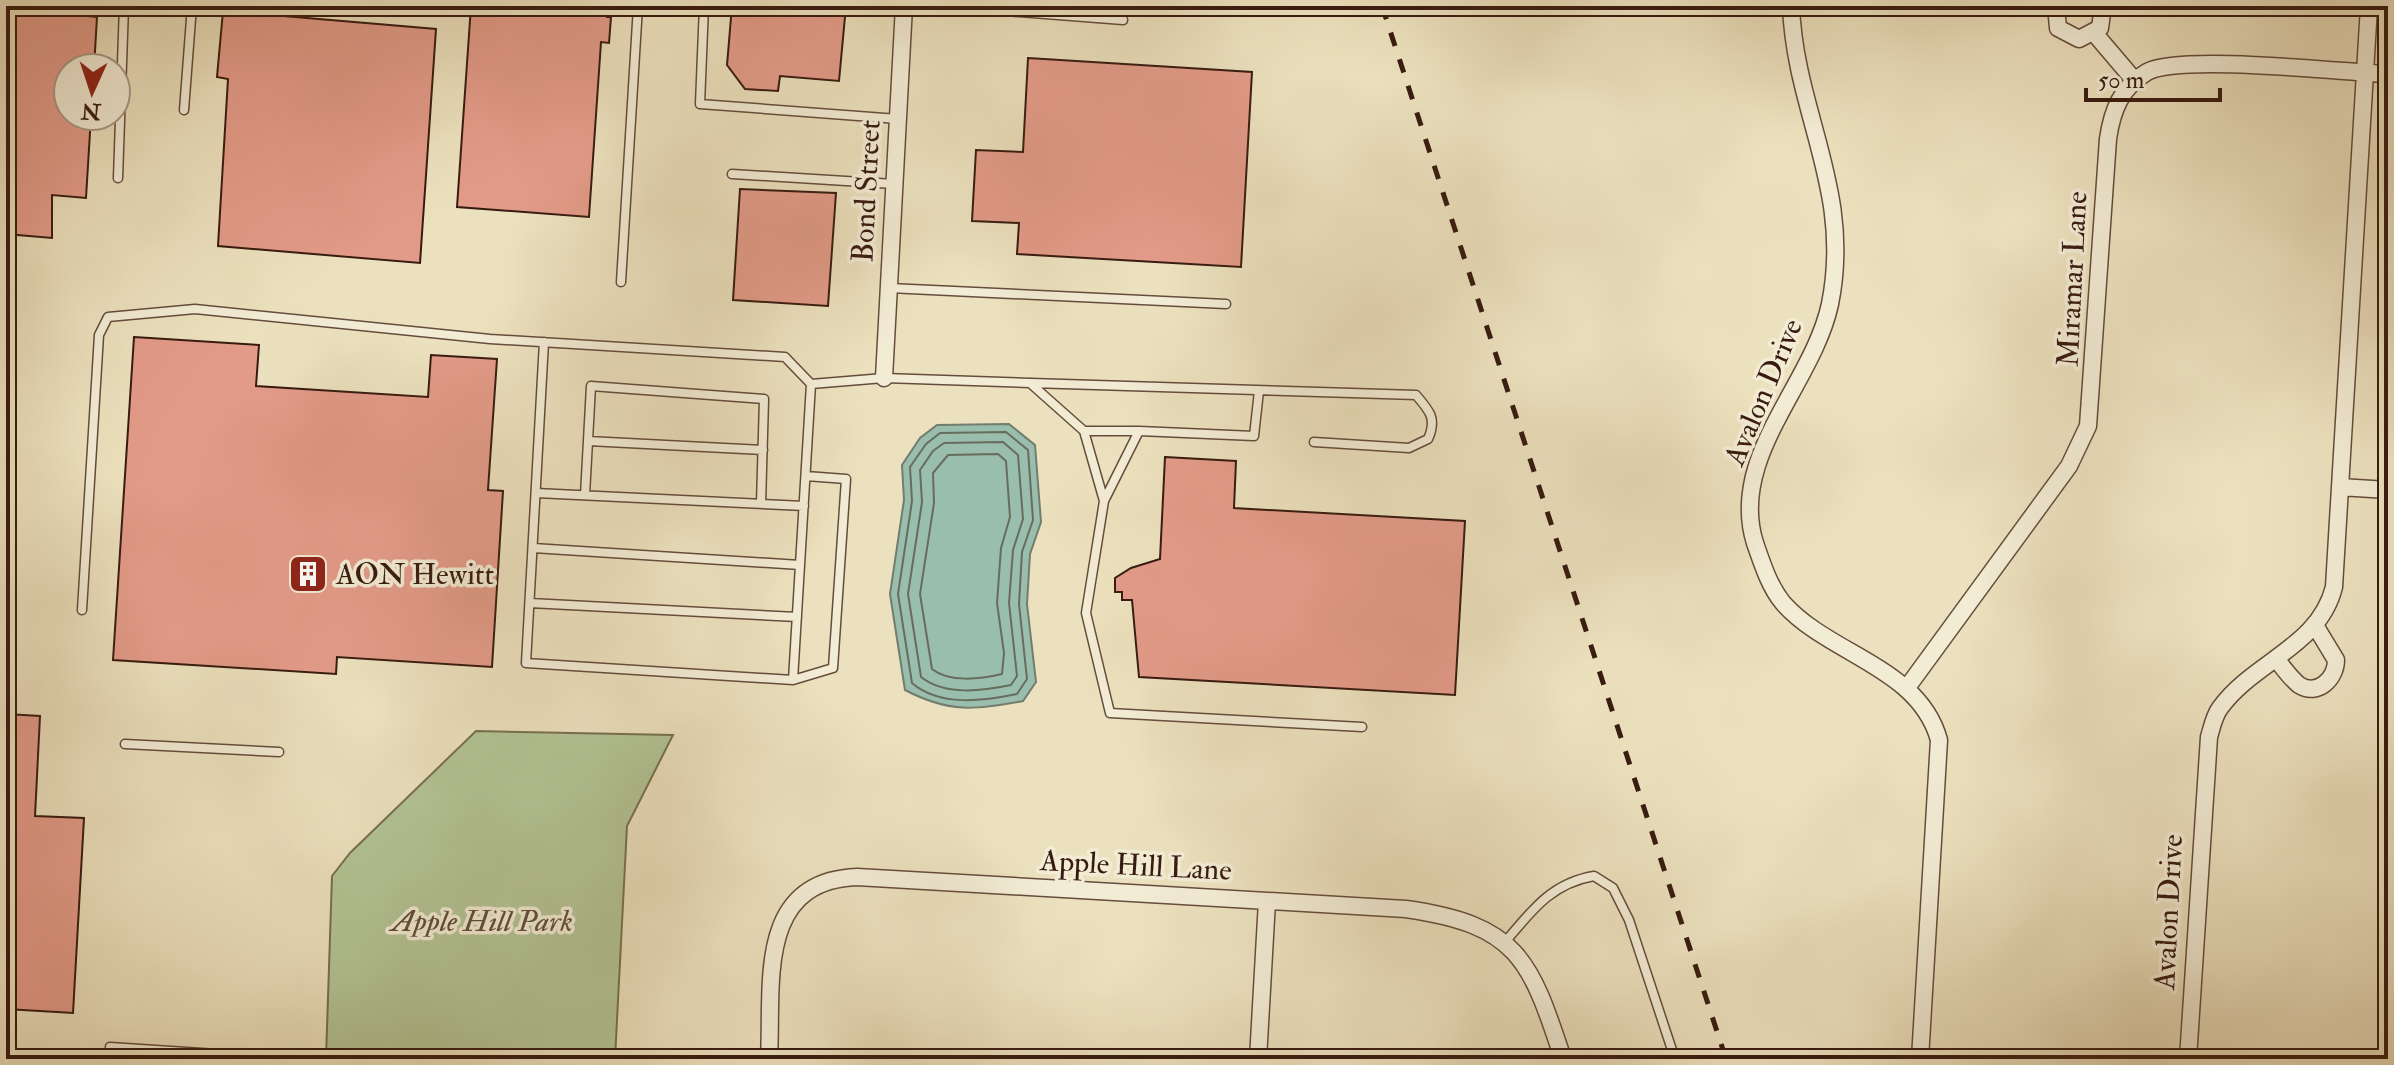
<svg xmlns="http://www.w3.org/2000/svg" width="2394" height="1065" viewBox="0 0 2394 1065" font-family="'IM FELL Double Pica',serif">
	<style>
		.green { fill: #b3c495; stroke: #767052; stroke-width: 2 }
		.water { fill: #99bead; stroke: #727d6e; stroke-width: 2 }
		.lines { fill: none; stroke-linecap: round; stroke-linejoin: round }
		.shore { stroke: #686c5e; stroke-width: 2 }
		.building { fill: #e39b89; stroke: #381b10; stroke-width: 2 }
		.service-casing { stroke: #654c3c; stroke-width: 11 }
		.minor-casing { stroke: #654c3c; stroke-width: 19 }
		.service { stroke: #f3ecd5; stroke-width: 8 }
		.minor { stroke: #f3ecd5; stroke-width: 16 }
		.rail { stroke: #381b10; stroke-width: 5; stroke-dasharray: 14 14; stroke-linecap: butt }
		.labels { text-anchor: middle; stroke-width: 7; stroke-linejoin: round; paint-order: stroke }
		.street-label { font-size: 30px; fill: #381b10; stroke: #f3ecd5 }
		.poi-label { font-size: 30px; fill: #381b10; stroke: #f3ecd5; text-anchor: start }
		.park-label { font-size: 30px; font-style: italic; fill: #5d4e38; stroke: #f3ecd5 }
	</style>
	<rect width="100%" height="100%" fill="#ece1be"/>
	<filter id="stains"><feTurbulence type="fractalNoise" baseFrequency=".0025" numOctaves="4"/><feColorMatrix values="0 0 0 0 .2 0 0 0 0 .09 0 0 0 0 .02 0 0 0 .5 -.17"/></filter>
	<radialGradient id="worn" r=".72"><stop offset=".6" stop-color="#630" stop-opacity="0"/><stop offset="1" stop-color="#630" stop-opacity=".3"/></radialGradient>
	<!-- green -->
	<path class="green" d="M476,731L673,735L627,826L615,1059H326L332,876L350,853Z"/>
	<!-- water -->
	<path class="water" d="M1009,424L1035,445L1041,522L1030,554L1027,604L1036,682L1023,701C975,710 949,713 905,690L890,594L904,500L902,465L920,438L937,425Z"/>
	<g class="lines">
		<!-- shore -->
		<path class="shore" d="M940,433L1006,432L1028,450L1033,520L1022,552L1019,604L1027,679L1017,694C983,701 940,707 912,683L898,594L912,501L910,467L926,444Z
			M944,443L1003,442L1018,455L1023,519L1013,550L1009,603L1017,676L1011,685C982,691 945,696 921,677L908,594L922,502L920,470L933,451Z
			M948,455L998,454L1006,461L1010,517L1001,548L997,603L1004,653L1002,674C981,679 949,683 932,669L920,594L934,503L933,473Z"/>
	</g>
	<!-- building -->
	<path class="building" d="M6,6H31V10L97,17L94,68H68V116H91L86,198L52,195V238L6,234Z
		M471,6L533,11L534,6H603L607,17H611L609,43L601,42L589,217L457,207Z
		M732,6H846L839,81L780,76L778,91L745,89L727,65Z
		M223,11L436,29L420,263L218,246L228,79L217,77Z
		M1028,58L1252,72L1241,267L1017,254L1019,223L972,221L976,150L1023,152Z
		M740,189L836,193L828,306L733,300Z
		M134,337L259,345L256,386L428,397L431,355L497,359L488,490L503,491L492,667L337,657L336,674L113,660Z
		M1165,457L1236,461L1234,508L1465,521L1455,695L1139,677L1132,600H1122V592H1115V578L1131,568L1160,559Z
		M6,714L40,716L35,816L84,818L73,1013L6,1009Z"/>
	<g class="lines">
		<!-- service casing -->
		<g class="service-casing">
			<path id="service" d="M704,6L700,104L898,119
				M940,6L1123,20
				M184,110L192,6
				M732,174L894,184
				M118,178L124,6
				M621,282L638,6
				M889,288L1226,304
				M544,342L526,663L793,680L833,668L846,479L806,476
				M1031,383L1416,395C1430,411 1437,419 1428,439L1409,448L1314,442
				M811,384L884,378L1030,383L1084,431L1104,501L1086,613L1110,713L1362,727
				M1084,431H1139
				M588,441L763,450
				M536,493L804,506
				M585,495L591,386L764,399L761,504
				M1104,501L1139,431L1254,436L1259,391
				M533,548L800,565
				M530,603L797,617
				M82,610L99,335L108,317L195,309L490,339L785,357L811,384L793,680
				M125,744L279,752
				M1506,941C1532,910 1552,883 1594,876L1613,888L1629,920L1675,1059
				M110,1047L263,1057"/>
		</g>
		<!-- minor casing -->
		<g class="minor-casing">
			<path id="minor" d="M1791,6C1795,113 1853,190 1830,304C1813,384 1728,457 1755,543C1762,563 1769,586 1783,603C1829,655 1919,667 1939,740L1920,1059
				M2056,6L2058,28L2079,39L2100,28L2103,6
				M2095,34L2135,81
				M884,378L904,6
				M2340,487L2388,490
				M2276,659C2283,667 2290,678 2299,685C2318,697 2336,678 2336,660L2316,627
				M1906,689L2069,466L2088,426L2108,139C2112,111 2121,87 2147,72C2180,54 2341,72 2388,74
				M769,1059C773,985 755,881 857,877L1406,909C1517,925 1530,958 1563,1059
				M1258,1059L1267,901
				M2188,1059L2209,737C2212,727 2214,716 2220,708C2254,661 2319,647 2334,587L2369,6"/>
		</g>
		<!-- service -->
		<use href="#service" class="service"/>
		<!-- minor -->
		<use href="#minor" class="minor"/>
		<!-- rail -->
		<path class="rail" d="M1382,6L1726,1059"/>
	</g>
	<!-- icons -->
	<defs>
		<g id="building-square" transform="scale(2)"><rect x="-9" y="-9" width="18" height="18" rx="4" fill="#8f2418" stroke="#f3ecd5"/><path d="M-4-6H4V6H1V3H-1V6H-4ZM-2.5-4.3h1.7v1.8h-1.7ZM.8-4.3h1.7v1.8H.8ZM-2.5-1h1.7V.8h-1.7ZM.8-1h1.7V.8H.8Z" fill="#fff"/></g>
	</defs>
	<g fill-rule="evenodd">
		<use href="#building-square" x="308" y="574"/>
	</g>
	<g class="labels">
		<!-- street labels -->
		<g class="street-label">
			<text transform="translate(866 191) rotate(-87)" y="10">Bond Street</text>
			<text transform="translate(2072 279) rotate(-87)" y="10">Miramar Lane</text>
			<text transform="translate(1763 392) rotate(-67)" y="10">Avalon Drive</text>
			<text transform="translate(1136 865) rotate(3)" y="10">Apple Hill Lane</text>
			<text transform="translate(2168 912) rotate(-87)" y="10">Avalon Drive</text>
		</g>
		<!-- poi labels -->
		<g class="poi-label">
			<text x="336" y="584">AON Hewitt</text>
		</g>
		<!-- park labels -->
		<g class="park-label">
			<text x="482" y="931">Apple Hill Park</text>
		</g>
	</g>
	<!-- margin -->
	<rect width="2394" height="1065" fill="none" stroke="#ece1be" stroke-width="32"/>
	<rect x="8" y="8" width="2378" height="1049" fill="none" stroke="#381b10" stroke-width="4"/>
	<rect x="16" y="16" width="2362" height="1033" fill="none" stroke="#381b10" stroke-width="2"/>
	<!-- north arrow -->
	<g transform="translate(92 92) rotate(183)"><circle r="38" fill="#f3ecd5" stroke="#a89886" stroke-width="2"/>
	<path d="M0-6L14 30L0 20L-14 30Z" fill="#8f2418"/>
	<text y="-12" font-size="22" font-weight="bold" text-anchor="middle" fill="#381b10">N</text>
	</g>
	<!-- scale -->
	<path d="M2086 88v12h134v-12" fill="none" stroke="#381b10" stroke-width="4"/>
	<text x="2098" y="88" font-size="24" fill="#381b10" stroke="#f3ecd5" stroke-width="6" paint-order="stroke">50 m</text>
	<rect width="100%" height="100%" filter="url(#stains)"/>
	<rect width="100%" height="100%" fill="url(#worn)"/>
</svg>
